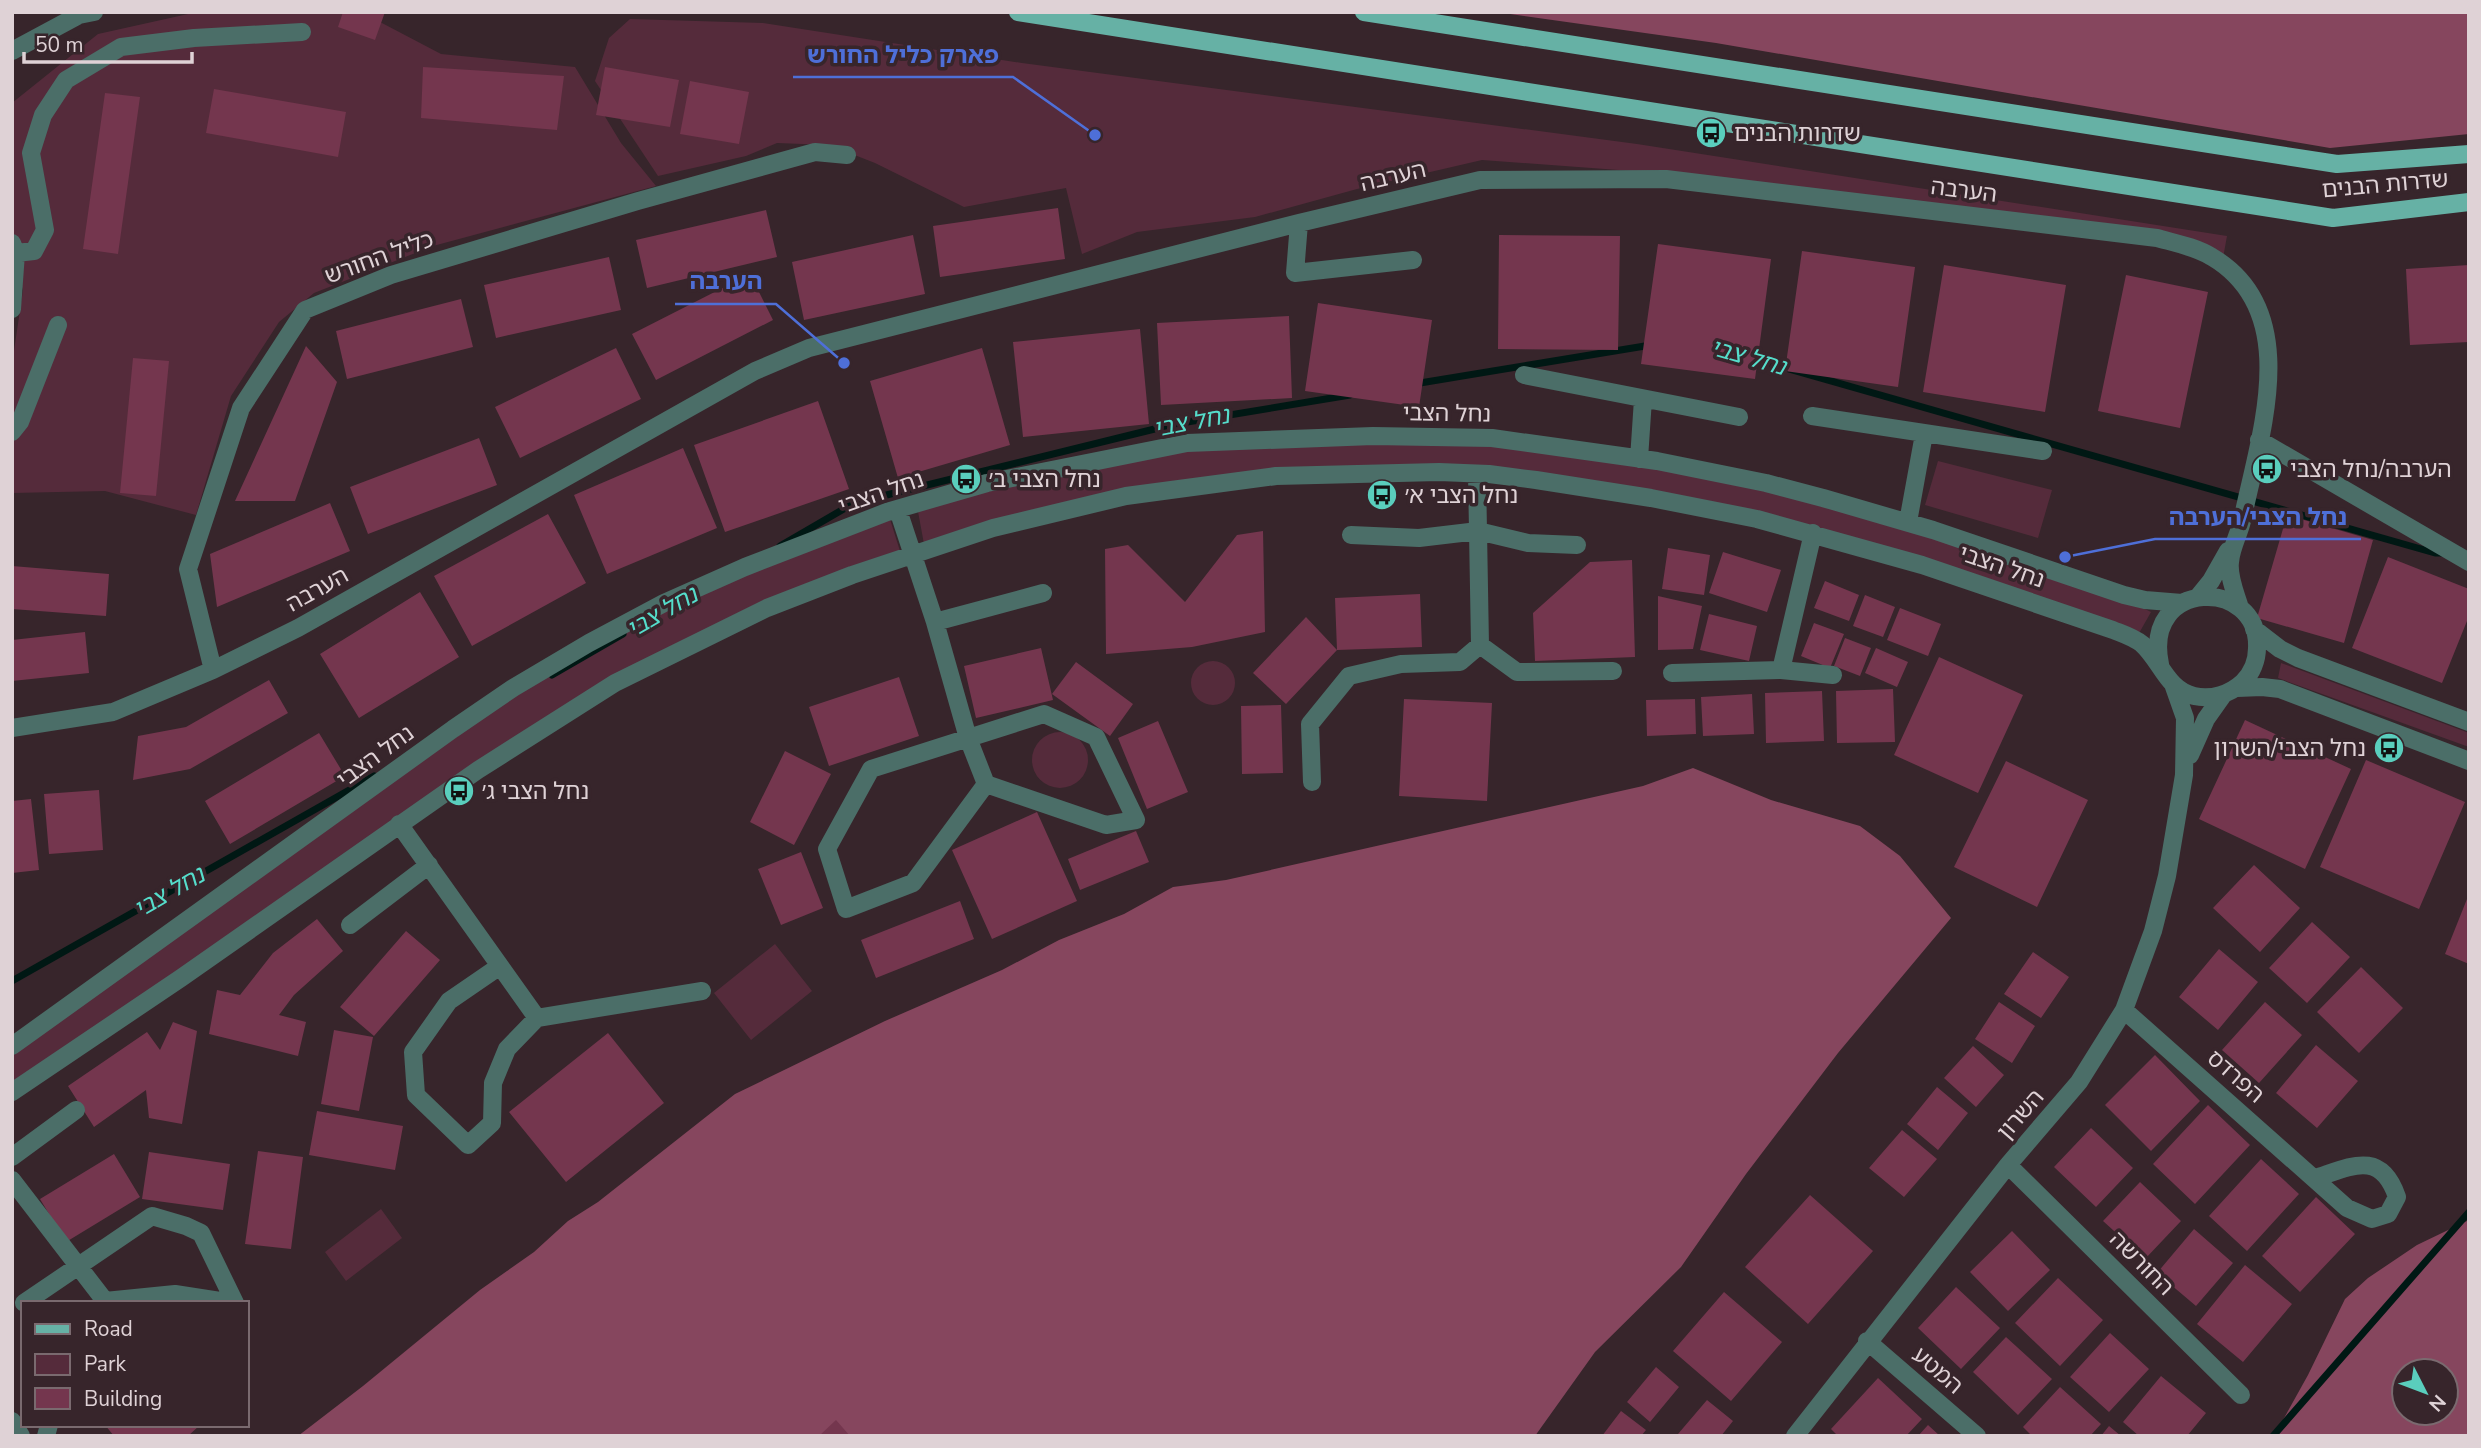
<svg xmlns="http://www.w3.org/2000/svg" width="2481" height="1448" viewBox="0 0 2481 1448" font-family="'Nunito Sans','Noto Sans Hebrew',sans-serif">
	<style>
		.green { fill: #552b3b }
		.forest { fill: #86465e; fill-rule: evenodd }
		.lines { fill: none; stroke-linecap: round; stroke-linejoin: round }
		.stream { stroke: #001814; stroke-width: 7 }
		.building { fill: #74364e }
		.minor { stroke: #4b6e68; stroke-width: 18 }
		.major { stroke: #66b1a5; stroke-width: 18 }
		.labels { text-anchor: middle; stroke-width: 7; stroke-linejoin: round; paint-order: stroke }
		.poi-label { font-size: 23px; fill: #dfd2d6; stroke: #37252b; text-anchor: start }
		.street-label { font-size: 23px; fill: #dfd2d6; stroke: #37252b }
		.water-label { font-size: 24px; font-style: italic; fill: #55ddcb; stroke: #37252b }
		.leader { fill: none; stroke: #4e6fd8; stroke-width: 2.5 }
		.callout-dot { fill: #4e6fd8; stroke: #37252b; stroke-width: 2.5 }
		.callout-label { font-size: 24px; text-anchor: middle; font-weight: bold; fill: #4e6fd8; stroke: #37252b; stroke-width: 7; stroke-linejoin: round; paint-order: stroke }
	</style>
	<rect width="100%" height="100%" fill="#37252b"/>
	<!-- green -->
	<path class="green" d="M197,12H361L441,54L575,67L621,143L656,186L433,246L314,293L279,322L231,396L196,515L105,491L12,493V364L23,290L12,256V103L98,34Z
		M630,19L763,23L1022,63L1637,144L2227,236L2223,258L2063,227L1632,171L1482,160L1357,189L1255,217L1137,232L1082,254L1066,188L964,207L875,163L829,145L777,143L746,156L658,176L595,81L609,38Z
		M1516,443L1794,493L2123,598L2151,612L2138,635L1928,563L1549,479L1226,478L924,544L917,506L1186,446Z
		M1938,461L2052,490L2038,538L1925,505Z
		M889,516L900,551L776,599L402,816L12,1084V1048L454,731L684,598Z
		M1191 683a22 22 0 1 1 44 0a22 22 0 1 1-44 0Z
		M2281,663L2469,733V747L2278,678Z
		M1032 760a28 28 0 1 1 56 0a28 28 0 1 1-56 0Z
		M775,944L812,991L751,1040L714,993Z
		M381,1209L402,1238L346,1281L325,1252Z"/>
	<!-- forest -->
	<path class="forest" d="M1496,12H2469V134L2330,148L1716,43Z
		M1693,768L1771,800L1860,826L1900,856L1951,918L1838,1053L1746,1174L1681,1267L1595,1352L1535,1436H298L363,1386L480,1290L534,1252L568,1221L598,1202L735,1094L885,1021L1002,970L1059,940L1124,914L1173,887L1226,880L1643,786Z
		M2469,1220V1436H2274L2308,1375L2345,1299L2368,1278L2417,1245ZM2404,1371H2446V1413H2404Z"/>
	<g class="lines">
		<!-- stream -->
		<path class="stream" d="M1750,358L2435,553H2443
			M1414,384L1651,345
			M780,546L854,503L1175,424L1350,395
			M552,675L623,634
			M12,981L374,776
			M2273,1436L2469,1212"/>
	</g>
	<!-- building -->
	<path class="building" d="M343,12H385L375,40L338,27Z
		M423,67L564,76L557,130L421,118Z
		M605,67L679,80L670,127L596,115Z
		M690,81L749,92L739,144L680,134Z
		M214,89L346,112L338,157L206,133Z
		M105,93L140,97L118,254L83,249Z
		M1058,208L1065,259L940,277L933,226Z
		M766,210L777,257L647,288L636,240Z
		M913,235L925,294L804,320L792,262Z
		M1499,235L1620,236L1618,350L1498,349Z
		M1658,244L1771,259L1755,379L1641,364Z
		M1802,251L1915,267L1898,387L1785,371Z
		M609,257L621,310L496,338L484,285Z
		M1944,265L2066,285L2045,412L1923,392Z
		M2469,265V342L2410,345L2406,269Z
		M750,274L773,320L656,380L632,334Z
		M2126,275L2208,292L2180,428L2098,411Z
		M461,299L473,347L347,379L336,331Z
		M1318,303L1432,320L1419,407L1305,391Z
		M1289,316L1292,398L1161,405L1157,323Z
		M1140,329L1149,424L1023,437L1013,342Z
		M306,346L337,382L295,501H235Z
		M616,348L641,399L520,458L495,407Z
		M982,348L1010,445L898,478L870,381Z
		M133,358L169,361L156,496L120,493Z
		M818,401L849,489L725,532L694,445Z
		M479,438L497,485L368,534L350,487Z
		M683,448L717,528L607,574L574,495Z
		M330,503L350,551L217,607L210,554Z
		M548,514L586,583L472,646L434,576Z
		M2287,515L2373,540L2344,643L2257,618Z
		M1263,531L1265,632L1192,647L1106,654L1105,549L1128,545L1185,602L1237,535Z
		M1668,548L1710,555L1704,595L1662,589Z
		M1723,552L1781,570L1767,612L1709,593Z
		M2388,557L2469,589V616L2442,683L2352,648Z
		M1632,560L1635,657L1535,661L1533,613L1590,562Z
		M12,566L109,574L106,616L12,609Z
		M1825,581L1859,595L1849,621L1814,608Z
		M420,592L459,657L359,718L320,654Z
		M1420,594L1422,647L1337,650L1335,598Z
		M1865,595L1895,607L1883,637L1853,626Z
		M1658,596L1702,606L1693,649L1658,650Z
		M1900,608L1941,624L1928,656L1887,640Z
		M1709,614L1757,626L1749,661L1700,650Z
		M1306,617L1337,650L1286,704L1253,673Z
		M1814,623L1844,634L1830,668L1801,656Z
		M85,632L89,673L12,681V640Z
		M1845,638L1871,648L1860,676L1834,666Z
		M1041,648L1053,700L976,718L964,666Z
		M1876,648L1908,662L1897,687L1865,673Z
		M1939,657L2023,695L1978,793L1894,755Z
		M1076,662L1133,704L1110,736L1052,694Z
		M899,677L919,736L829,766L809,707Z
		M269,680L288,713L190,769L133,780L138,736L186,727Z
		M1893,689L1895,742L1837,743L1836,691Z
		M1822,691L1824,741L1766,743L1765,693Z
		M1752,694L1754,734L1703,736L1701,697Z
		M1404,699L1492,703L1487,801L1399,796Z
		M1695,699L1696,734L1647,736L1646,700Z
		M1281,705L1283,773L1242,774L1241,706Z
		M2245,720L2351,769L2305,869L2199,819Z
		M1158,721L1188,792L1147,809L1118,738Z
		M319,733L345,776L230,844L205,801Z
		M785,751L831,774L794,845L750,822Z
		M2366,760L2465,802L2419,909L2320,867Z
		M2006,761L2088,800L2037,907L1954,867Z
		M99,790L103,850L49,854L44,794Z
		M31,799L39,870L12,873V801Z
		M1037,812L1077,901L992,939L952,850Z
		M1136,831L1149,862L1080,890L1068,859Z
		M801,852L823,908L781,925L758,869Z
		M2254,865L2300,908L2260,952L2213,908Z
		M2469,894V964L2445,954Z
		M960,901L974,939L876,978L861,940Z
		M317,919L343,951L294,995L279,1015L306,1022L298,1056L209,1034L217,990L240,995L273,953Z
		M2312,922L2350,957L2307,1003L2269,968Z
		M406,931L440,960L374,1036L340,1007Z
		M2219,949L2258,982L2218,1030L2179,997Z
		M2033,952L2069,977L2041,1018L2004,994Z
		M2361,967L2403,1008L2359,1053L2317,1012Z
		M1999,1002L2035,1026L2012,1063L1975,1039Z
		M2265,1002L2302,1035L2259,1083L2222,1050Z
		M173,1022L197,1031L182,1124L149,1118L146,1090L94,1127L68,1086L147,1032L160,1050Z
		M334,1030L373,1037L359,1111L321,1104Z
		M608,1033L664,1103L566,1182L509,1112Z
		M2316,1045L2358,1081L2317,1128L2276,1093Z
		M1973,1046L2004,1075L1976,1107L1944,1078Z
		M2155,1055L2200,1101L2151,1151L2105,1105Z
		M1937,1087L1968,1113L1938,1150L1907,1124Z
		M2208,1105L2250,1145L2195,1204L2153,1164Z
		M317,1111L403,1126L395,1170L309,1155Z
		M2091,1128L2133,1168L2096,1207L2054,1167Z
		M1902,1130L1937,1159L1904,1197L1869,1168Z
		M258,1151L303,1157L291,1249L245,1244Z
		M149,1152L230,1164L223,1210L142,1199Z
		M114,1154L140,1197L66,1242L40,1199Z
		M2261,1159L2299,1194L2247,1251L2209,1216Z
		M2140,1182L2181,1221L2145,1259L2103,1221Z
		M1810,1195L1873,1251L1808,1324L1745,1267Z
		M2316,1197L2355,1234L2300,1292L2262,1256Z
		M2194,1229L2233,1263L2196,1306L2157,1273Z
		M2012,1231L2050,1270L2008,1311L1970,1272Z
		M2245,1265L2292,1304L2243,1362L2197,1324Z
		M2058,1278L2103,1320L2060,1366L2015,1323Z
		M1956,1287L2000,1328L1961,1369L1918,1328Z
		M1724,1292L1782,1342L1731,1401L1673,1351Z
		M2110,1333L2149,1369L2109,1412L2070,1377Z
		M2006,1337L2052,1379L2018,1415L1973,1372Z
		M1656,1367L1679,1387L1650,1422L1627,1402Z
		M2161,1376L2206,1413L2187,1436H2139L2123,1422Z
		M1878,1378L1922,1419L1906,1436H1838L1831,1429Z
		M2060,1387L2101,1424L2090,1436H2032L2023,1427Z
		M1707,1400L1733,1421L1721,1436H1679L1678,1434Z
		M1621,1411L1646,1430L1641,1436H1602Z
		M836,1420L850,1436H819Z
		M105,1425H200L188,1436H114Z
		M1928,1425L1940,1436H1918Z
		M2109,1426L2121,1436H2101Z"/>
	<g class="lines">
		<!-- minor -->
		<path class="minor" d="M12,51L79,15L94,12
			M1299,223L1295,273L1413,260
			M16,253L34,251L45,230L31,153L43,115L66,80L121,47L194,38L302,32
			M12,309L16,253L12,243
			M1524,375L1739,417
			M1812,416L2043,451
			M12,432L20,422L58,325
			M2259,440L2469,562
			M1639,459L1643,399
			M898,510L935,622L968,738L986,784L1106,825L1136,820L1096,737L1044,714L871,769L827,849L846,909L913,883L986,784
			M1908,522L1924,434
			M1351,535L1419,538L1478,531L1528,543L1577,545
			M2198,597L2211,581L2228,551
			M935,622L1043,593
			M2254,629L2280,649L2298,658L2469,722
			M1480,645L1517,672L1613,671
			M213,670L188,569L241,408L305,310L391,275L638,201L815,152L847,155
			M1781,670L1813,533
			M1672,673L1781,670L1833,675
			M2237,688L2262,687L2280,689L2469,761
			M12,728L113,712L213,670L298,628L755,371L809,348L1299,223L1480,180L1666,179L2157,238C2175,243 2196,247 2212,257C2305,312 2259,437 2242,521C2239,534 2231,548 2230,562C2228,577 2236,594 2240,608
			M2190,755L2206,719L2223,695
			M1312,782L1310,724L1349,676L1401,664L1460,662L1480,645L1477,474
			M399,824L537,1018
			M350,925L429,865
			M500,966L449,1001L413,1052L416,1095L468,1145L492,1123L493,1083L507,1049L537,1018L702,991
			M2124,1010L2347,1208L2372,1219L2388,1214L2397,1197C2381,1150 2352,1166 2316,1178
			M12,1046L453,729L513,688L589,643L664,603L745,567L887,512L987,483L1187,443L1373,436L1492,438L1657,461L1766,483L1823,498L1933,530L2124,595L2145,600L2182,603
			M12,1092L181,978L478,770L615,683L767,608L852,575L993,528L1126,496L1276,476L1439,472L1489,474L1536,480L1651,498L1757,519L1922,565L2113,630C2123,634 2133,637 2142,644C2161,661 2167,690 2194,696C2212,700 2230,694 2243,682C2252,673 2257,660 2257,648C2260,577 2142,578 2160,664
			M12,1157L76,1110
			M2008,1165L2241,1395
			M12,1180L105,1301L175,1294L233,1303
			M24,1303L152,1216L186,1226L201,1233L235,1303
			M1867,1341L1977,1436
			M12,1421L21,1436
			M46,1436L49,1425
			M1795,1436L2008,1165L2079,1082L2124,1010L2153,931L2167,876L2184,775L2185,718L2173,684"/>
		<!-- major -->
		<path class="major" d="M1018,12L2333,218L2469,202
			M1364,12L2337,164L2469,154"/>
	</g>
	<!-- icons -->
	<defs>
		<g id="bus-disc" transform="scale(1.575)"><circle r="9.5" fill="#5acebd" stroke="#37252b"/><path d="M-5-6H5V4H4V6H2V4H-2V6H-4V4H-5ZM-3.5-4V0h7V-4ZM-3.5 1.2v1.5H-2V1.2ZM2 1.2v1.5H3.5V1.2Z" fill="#111"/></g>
	</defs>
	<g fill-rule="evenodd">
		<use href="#bus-disc" x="1711" y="133"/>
		<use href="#bus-disc" x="2267" y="469"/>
		<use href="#bus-disc" x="966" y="479"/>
		<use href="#bus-disc" x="1382" y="495"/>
		<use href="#bus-disc" x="2389" y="748"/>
		<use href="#bus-disc" x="459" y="791"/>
	</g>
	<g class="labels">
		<!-- poi labels -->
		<g class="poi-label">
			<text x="1734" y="141">שדרות הבנים</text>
			<text x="2290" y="477">הערבה/נחל הצבי</text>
			<text x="989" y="487">נחל הצבי ב׳</text>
			<text x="1405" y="503">נחל הצבי א׳</text>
			<text x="2366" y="756" text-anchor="end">נחל הצבי/השרון</text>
			<text x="482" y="799">נחל הצבי ג׳</text>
		</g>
		<!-- street labels -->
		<g class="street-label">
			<text transform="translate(1393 176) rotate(-13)" y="8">הערבה</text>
			<text transform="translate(2385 184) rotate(-5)" y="8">שדרות הבנים</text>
			<text transform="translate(1964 190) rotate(7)" y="8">הערבה</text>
			<text transform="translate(379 257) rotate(-20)" y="8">כליל החורש</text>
			<text transform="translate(1447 413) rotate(1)" y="8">נחל הצבי</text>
			<text transform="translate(881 492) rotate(-19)" y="8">נחל הצבי</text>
			<text transform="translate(2002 566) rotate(19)" y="8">נחל הצבי</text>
			<text transform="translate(317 589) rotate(-29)" y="8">הערבה</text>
			<text transform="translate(375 756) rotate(-36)" y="8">נחל הצבי</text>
			<text transform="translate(2236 1076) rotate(41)" y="8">הפרדס</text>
			<text transform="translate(2020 1114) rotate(-49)" y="8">השרון</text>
			<text transform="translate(2142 1263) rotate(45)" y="8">החורשה</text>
			<text transform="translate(1938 1370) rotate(41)" y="8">המטע</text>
		</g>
		<!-- water labels -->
		<g class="water-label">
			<text transform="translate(1748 357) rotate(16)" y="8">נחל צבי</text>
			<text transform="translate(1191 422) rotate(-11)" y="8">נחל צבי</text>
			<text transform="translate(662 612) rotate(-30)" y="8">נחל צבי</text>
			<text transform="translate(169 892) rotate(-30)" y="8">נחל צבי</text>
		</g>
	</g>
	<!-- callouts -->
	<path class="leader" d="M1095 135L1013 77H793M844 363L776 304H675M2065 557L2155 539H2361"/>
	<g class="callout-dot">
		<circle cx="1095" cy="135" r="7"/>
		<circle cx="844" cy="363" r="7"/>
		<circle cx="2065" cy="557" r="7"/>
	</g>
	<g class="callout-label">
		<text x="903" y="63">פארק כליל החורש</text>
		<text x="726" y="289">הערבה</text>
		<text x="2258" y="525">נחל הצבי/הערבה</text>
	</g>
	<!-- border -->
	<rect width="2481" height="1448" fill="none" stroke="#dfd2d6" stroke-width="28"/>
	<!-- legend -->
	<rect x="21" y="1301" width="228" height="126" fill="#37252b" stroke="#7a6a6f" stroke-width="2"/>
	<rect x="35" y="1324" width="35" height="10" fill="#66b1a5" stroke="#7a6a6f" stroke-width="2"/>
	<text x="84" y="1336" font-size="21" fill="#dfd2d6">Road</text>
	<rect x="35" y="1354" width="35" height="21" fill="#552b3b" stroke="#7a6a6f" stroke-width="2"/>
	<text x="84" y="1371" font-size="21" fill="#dfd2d6">Park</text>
	<rect x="35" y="1388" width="35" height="21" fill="#74364e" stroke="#7a6a6f" stroke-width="2"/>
	<text x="84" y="1406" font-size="21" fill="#dfd2d6">Building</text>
	<!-- north arrow -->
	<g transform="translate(2425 1392) rotate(132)"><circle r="33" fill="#37252b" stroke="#7a6a6f" stroke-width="2"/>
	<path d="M0-5L12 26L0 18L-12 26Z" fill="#5acebd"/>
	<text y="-10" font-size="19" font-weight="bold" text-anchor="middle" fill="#dfd2d6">N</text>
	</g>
	<!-- scale -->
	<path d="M24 52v10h168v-10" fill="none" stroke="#dfd2d6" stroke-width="3.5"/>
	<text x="35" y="52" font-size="21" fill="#dfd2d6" stroke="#37252b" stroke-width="5" paint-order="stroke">50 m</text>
</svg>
